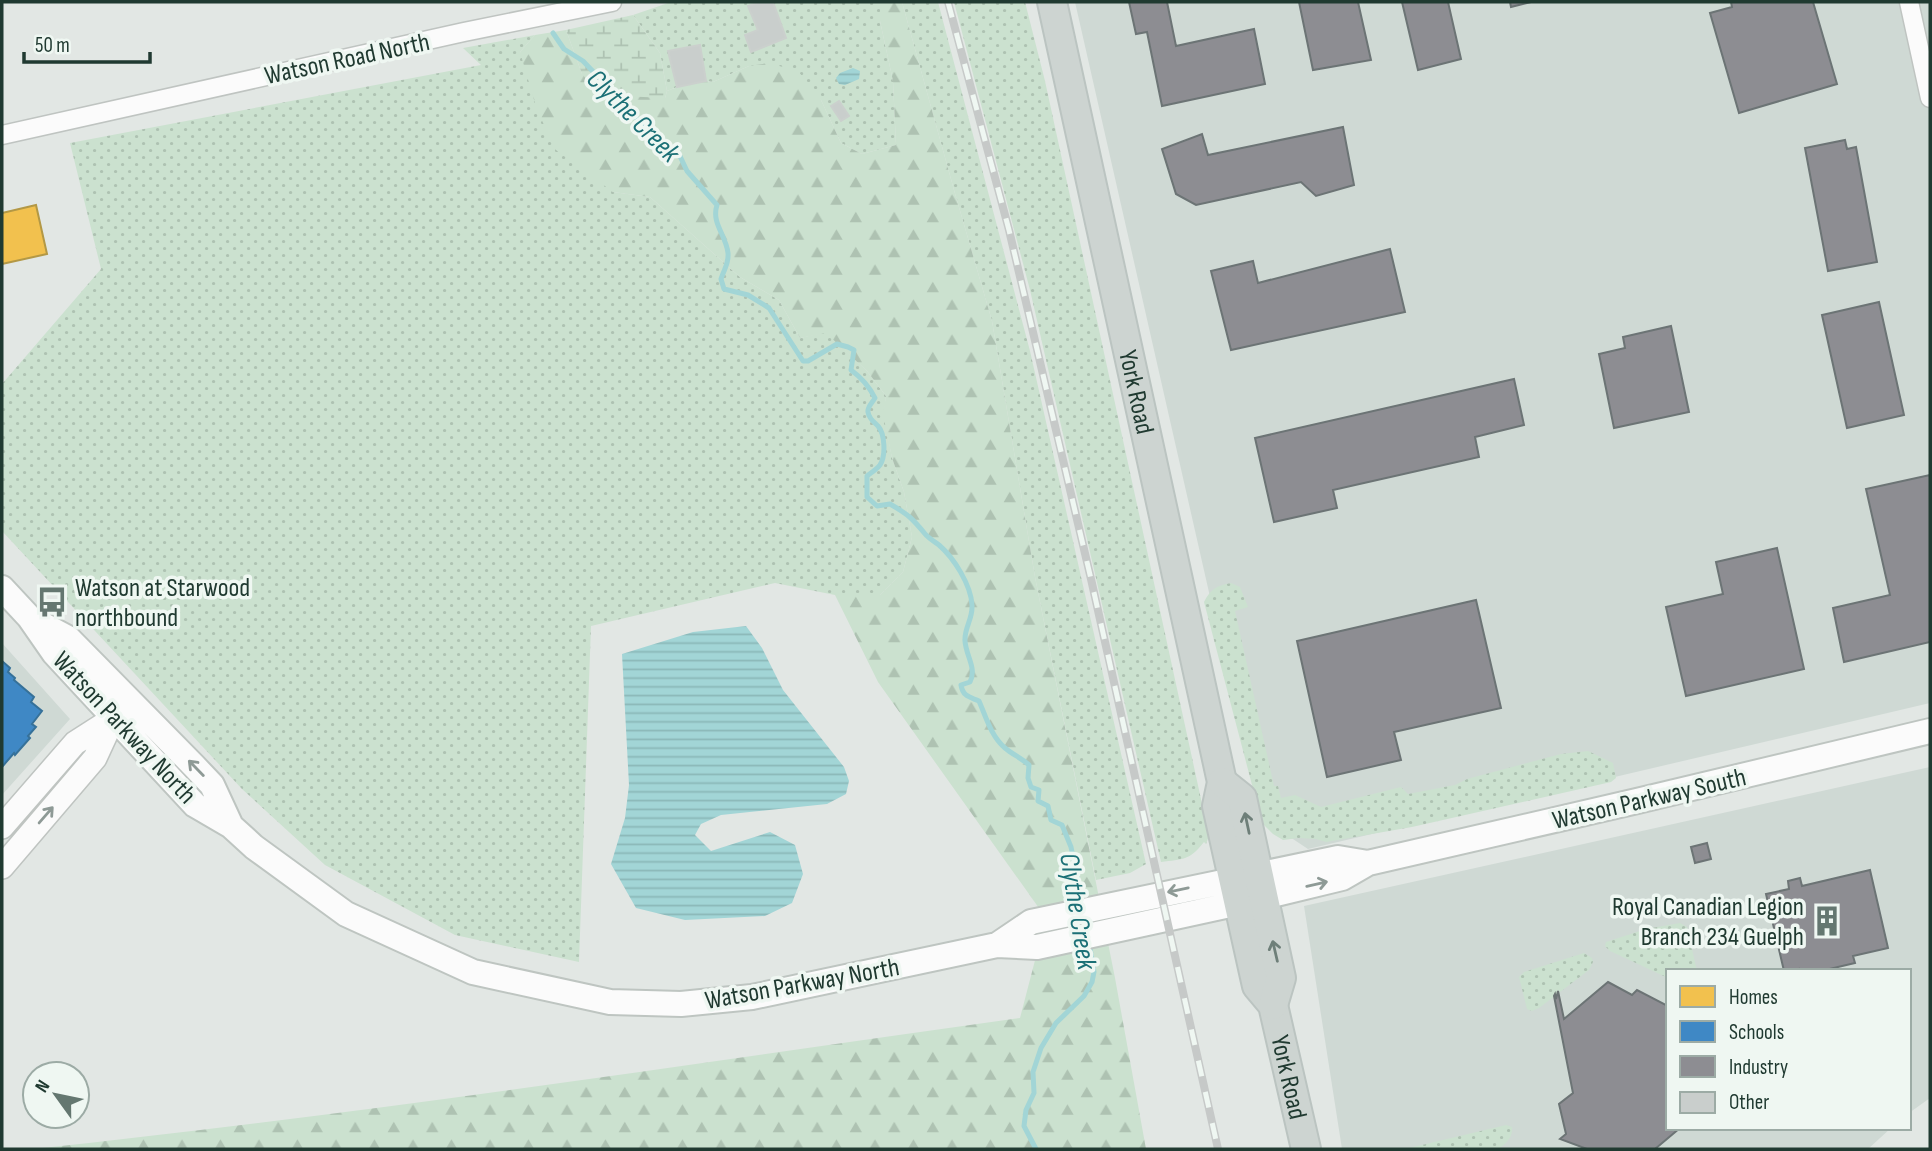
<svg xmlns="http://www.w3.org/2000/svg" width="1932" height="1151" viewBox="0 0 1932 1151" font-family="'Sofia Sans Condensed',sans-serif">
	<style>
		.built { fill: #cfd9d4 }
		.grass { fill: url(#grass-dots) }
		.forest { fill: url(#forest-firs) }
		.wetland { fill: url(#wetland-marsh) }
		.water { fill: url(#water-rules) }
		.homes { fill: #f2c14e; stroke: #b39845; stroke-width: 2 }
		.schools { fill: #3f88c5; stroke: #367199; stroke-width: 2 }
		.industry { fill: #8d8d92; stroke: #6c7475; stroke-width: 2 }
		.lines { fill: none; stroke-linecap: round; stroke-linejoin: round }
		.stream { stroke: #a2d5d6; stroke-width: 5 }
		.building { fill: #c9cecc; stroke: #cbd0cd; stroke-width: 2 }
		.minor-casing { stroke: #bfc4c1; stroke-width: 21 }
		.tertiary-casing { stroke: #bfc4c1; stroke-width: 26 }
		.secondary-casing { stroke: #bec5c1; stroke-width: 28 }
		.primary-casing { stroke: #bbc4c1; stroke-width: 32 }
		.minor { stroke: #fbfbfb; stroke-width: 18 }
		.tertiary { stroke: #fbfbfb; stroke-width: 23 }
		.secondary { stroke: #fbfbfb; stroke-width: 24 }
		.primary { stroke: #cdd4d1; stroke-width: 28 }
		.rail-casing { stroke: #c6c9c8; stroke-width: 8 }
		.rail { stroke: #eff7f2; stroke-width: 5; stroke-dasharray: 16; stroke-linecap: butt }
		.oneway { stroke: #8e9a96 }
		.oneway2 { stroke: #6e7f79 }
		.labels { text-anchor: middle; stroke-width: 7; stroke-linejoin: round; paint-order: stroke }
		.street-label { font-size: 26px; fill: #203a31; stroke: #eff7f2 }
		.poi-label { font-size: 26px; fill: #203a31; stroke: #eff7f2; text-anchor: start }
		.water-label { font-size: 28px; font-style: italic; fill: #1b7076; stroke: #eff7f2 }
	</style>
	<defs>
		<pattern id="grass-dots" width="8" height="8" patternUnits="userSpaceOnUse" patternTransform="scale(1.75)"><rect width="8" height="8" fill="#cbe1cf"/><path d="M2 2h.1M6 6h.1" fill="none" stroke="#aec2b2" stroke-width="1.8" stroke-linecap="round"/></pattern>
		<pattern id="forest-firs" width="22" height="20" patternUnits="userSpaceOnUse" patternTransform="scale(1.75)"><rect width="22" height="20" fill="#cbe1cf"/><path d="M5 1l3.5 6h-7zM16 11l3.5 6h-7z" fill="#aec2b2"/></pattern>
		<pattern id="wetland-marsh" width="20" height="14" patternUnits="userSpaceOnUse" patternTransform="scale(1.75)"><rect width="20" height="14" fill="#cbe1cf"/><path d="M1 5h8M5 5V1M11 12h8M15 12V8" fill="none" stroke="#aec2b2"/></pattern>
		<pattern id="water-rules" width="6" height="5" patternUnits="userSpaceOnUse" patternTransform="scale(1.75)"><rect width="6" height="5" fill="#a2d5d6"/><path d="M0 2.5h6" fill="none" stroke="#8bb8b8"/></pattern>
	</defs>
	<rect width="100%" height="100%" fill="#e2e7e4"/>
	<!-- built -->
	<path class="built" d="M1075,2H1930V703L1308,849L1260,817Z
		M2,643L70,719L2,795Z
		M1930,767V1098L1909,1113V971H1668V1128H1891L1868,1149H1342L1304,906Z"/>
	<!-- grass -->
	<path class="grass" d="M671,2H880V21L893,81L896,145L862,154L841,143L821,100L749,66L713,82L706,81L699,45L669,52L677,87L667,91L660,53L633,15Z
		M902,2H938L1030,351L1146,864L1130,873L1096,880L1035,577L992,321L954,190Z
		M954,2H1025L1045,81L1209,836L1206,844L1204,842C1189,861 1183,859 1161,862L1030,290Z
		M535,35L520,52L613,192L650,197L740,277L779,300L800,338L826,332L867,371L886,396L884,414L892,458L904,492L912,537L903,572L880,595H835L775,583L591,626L579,962L455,935L325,865L242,789L2,531V384L101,269L70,143L481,65L463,48Z
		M1231,583L1240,587L1248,607L1235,611L1274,786H1278L1281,798L1295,795L1321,807L1401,787L1408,794L1455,785L1467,779L1561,754L1588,751L1613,763L1616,778L1611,782L1412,827L1326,842L1316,839L1299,838L1283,840L1273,834L1262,823L1204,602C1210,590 1217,585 1231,583Z
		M1680,923L1687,927L1697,971H1668V978L1610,951L1605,946L1606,942L1646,929Z
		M1584,953L1592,958L1593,962L1589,970L1539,1008L1532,1011L1527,1009L1519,977L1524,972Z
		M1506,1125L1512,1127C1513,1138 1506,1143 1499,1149H1405Z"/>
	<!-- forest -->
	<path class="forest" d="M880,2H902L954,190L992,321L1035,577L1115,978L1146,1149H33C363,1114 691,1064 1020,1018L1046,918L878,682L835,595H880L903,572L912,537L904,492L892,458L883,414L886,396L867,371L826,333L800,338L779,300L740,277L650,197L613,192L556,150L537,110L520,52L535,35L566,30L582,74L665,98L667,91C680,86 699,79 713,82L749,66L768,63L798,71L821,100L841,143L862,154L896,145L893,81L880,21Z"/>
	<!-- wetland -->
	<path class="wetland" d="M633,15L660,53L667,91L665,98L600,95L582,74L566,30Z"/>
	<!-- water -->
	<path class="water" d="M853,68L860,71L859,79L845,85L839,84L836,78L840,73Z
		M746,626L762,648L783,690L844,767L849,781L846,794L827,804L721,815L701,824L695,835L711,851L770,832L795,845L803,874L792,903L765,916L685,920L636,908L611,864L625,818L629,785L622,654L693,632Z"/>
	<!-- homes -->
	<path class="homes" d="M36,205L47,254L2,264V213Z"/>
	<!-- schools -->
	<path class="schools" d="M2,661L10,668L8,672L15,678L14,680L34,697L31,702L42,711L32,724L36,727L28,736L30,738L15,755L14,753L2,767Z"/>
	<!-- industry -->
	<path class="industry" d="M1129,2H1167L1176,46L1254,29L1265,84L1162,106L1147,32L1136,34Z
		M1299,2H1358L1371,60L1313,70Z
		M1402,2H1448L1461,59L1418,70Z
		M1510,2H1531L1511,7Z
		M1731,2H1813L1837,84L1739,113L1710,13L1732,7Z
		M1343,127L1354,185L1316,196L1301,182L1196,205L1176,194L1162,149L1202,134L1208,155Z
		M1845,140L1847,149L1856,147L1877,262L1828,271L1805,148Z
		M1390,249L1405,312L1231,350L1211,271L1253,261L1258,283Z
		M1879,302L1904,415L1847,428L1822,315Z
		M1671,326L1689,412L1614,428L1599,354L1625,348L1623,337Z
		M1514,379L1524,425L1475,437L1479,457L1333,490L1337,508L1274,522L1255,438Z
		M1930,475V642L1844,662L1833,608L1890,595L1866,489Z
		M1777,548L1804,669L1686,696L1666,607L1723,594L1716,562Z
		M1476,600L1501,708L1394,732L1401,760L1327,777L1297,641Z
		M1707,843L1711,859L1695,863L1691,847Z
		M1870,870L1888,948L1853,956L1855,963L1821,971H1799V969L1784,971L1766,894L1789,889L1788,881L1800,878L1802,886Z
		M1608,982L1632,995L1637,990L1668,1006V1128H1680L1655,1149H1587L1560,1139L1566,1134L1559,1104L1573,1093L1554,996L1555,994L1556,999L1558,991L1564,1019Z"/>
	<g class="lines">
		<!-- stream -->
		<path class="stream" d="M553,33L564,49L583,61L603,82L608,91L618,98L636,118L678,152L687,171L717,205C711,223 726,235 728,253C729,264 724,269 721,279L724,289L748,295L769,308L803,361H808L837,344L848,347L854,350L851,370C862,378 869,386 875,398C873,402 867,407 868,412C869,419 874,422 878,426C885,434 886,456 880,465C877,469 871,473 867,476V497L877,506L890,504C909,515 912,518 926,535C930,539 935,542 939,545C954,558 971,585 972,605C973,619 964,628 965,641C966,656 977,668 970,682L961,685C963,697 970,697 979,701C986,717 991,736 1005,748C1012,754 1021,758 1029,765L1028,778L1031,787L1039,790L1038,801L1048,806L1051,820L1062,825L1071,847L1083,905
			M1036,1149L1024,1126L1026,1110L1034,1093L1033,1072L1041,1048L1056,1023L1084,996L1092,982L1094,972L1089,942"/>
	</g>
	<!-- building -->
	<path class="building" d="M759,2H773L786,38L751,52L745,35L758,30L748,6Z
		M700,45L706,81L677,87L668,51Z
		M839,101L849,116L841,121L831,106Z"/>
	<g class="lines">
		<!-- minor casing -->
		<g class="minor-casing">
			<path id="minor" d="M1909,2L1930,98
				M2,135L464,32L612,2"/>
		</g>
		<!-- tertiary casing -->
		<g class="tertiary-casing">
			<path id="tertiary" d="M2,827L75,743L114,718
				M2,867L95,758L113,719"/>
		</g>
		<!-- secondary casing -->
		<g class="secondary-casing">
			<path id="secondary" d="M2,588L29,617L54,653L195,805L231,826L254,847L346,914L473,972L610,1002L681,1004L752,997L997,945L1037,947L1239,903L1342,878L1368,863L1637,801L1930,731
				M36,621L68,638L194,766L212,785L231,826
				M997,945L1031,922L1338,858L1368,863"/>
		</g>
		<!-- primary casing -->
		<g class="primary-casing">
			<g id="primary">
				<path id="s1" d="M1052,2L1222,782L1217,806L1257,986L1273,1005L1306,1149"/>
				<path d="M1222,782L1242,798L1281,978L1273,1005"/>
			</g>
		</g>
		<!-- minor -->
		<use href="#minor" class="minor"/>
		<!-- tertiary -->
		<use href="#tertiary" class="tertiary"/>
		<!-- secondary -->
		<use href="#secondary" class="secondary"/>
		<!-- primary -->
		<use href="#primary" class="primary"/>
		<!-- rail casing -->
		<g class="rail-casing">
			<path id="rail" d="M948,2L1009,230L1091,579L1218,1149"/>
		</g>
		<!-- rail -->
		<use href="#rail" class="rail"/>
	</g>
	<!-- one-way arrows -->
	<defs><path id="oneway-shaft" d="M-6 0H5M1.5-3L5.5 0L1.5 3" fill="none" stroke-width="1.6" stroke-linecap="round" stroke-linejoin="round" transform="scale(1.75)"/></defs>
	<g class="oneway">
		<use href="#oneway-shaft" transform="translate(196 768) rotate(-134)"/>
		<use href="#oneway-shaft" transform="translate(46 815) rotate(-49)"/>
		<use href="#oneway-shaft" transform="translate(1317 884) rotate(-13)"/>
		<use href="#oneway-shaft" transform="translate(1178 890) rotate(168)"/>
	</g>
	<g class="oneway2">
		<use href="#oneway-shaft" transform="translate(1247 823) rotate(-102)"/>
		<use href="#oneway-shaft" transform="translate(1275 951) rotate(-103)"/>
	</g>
	<!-- icons -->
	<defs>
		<g id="bus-bare" transform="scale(2.415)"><path d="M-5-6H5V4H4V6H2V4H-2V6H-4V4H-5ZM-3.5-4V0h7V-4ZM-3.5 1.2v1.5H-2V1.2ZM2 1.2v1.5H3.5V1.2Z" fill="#647770" stroke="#eff7f2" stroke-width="2.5" paint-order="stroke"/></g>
		<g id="building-bare" transform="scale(2.415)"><path d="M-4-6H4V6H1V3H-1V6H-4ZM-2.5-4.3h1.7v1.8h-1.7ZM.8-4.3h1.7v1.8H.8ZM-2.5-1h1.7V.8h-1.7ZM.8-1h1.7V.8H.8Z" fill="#647770" stroke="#eff7f2" stroke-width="2.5" paint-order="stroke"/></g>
	</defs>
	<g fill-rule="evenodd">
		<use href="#bus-bare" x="52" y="602"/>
		<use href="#building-bare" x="1827" y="921"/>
	</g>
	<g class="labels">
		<!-- street labels -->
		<g class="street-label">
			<text transform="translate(347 58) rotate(-12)" y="9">Watson Road North</text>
			<text dy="9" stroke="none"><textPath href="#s1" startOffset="399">York Road</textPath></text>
			<text transform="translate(125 727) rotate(47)" y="9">Watson Parkway North</text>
			<text transform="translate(1649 798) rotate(-13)" y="9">Watson Parkway South</text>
			<text transform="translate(802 983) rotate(-10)" y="9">Watson Parkway North</text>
			<text dy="9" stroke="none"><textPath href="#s1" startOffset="1106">York Road</textPath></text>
		</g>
		<!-- poi labels -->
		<g class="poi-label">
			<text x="75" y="596">Watson at Starwood<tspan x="75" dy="30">northbound</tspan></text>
			<text x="1804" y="915" text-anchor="end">Royal Canadian Legion<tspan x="1804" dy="30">Branch 234 Guelph</tspan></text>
		</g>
		<!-- water labels -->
		<g class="water-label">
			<text transform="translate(634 115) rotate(45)" y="10">Clythe Creek</text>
			<text transform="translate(1079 911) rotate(81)" y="10">Clythe Creek</text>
		</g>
	</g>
	<!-- border -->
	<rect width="1932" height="1151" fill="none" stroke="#203a31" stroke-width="7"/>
	<!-- legend -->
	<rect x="1666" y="969" width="245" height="161" fill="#eff7f2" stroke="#9caba5" stroke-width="2"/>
	<rect x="1680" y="986" width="35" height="21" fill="#f2c14e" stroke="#9caba5" stroke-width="2"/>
	<text x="1729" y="1004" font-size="21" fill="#203a31">Homes</text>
	<rect x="1680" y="1021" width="35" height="21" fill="#3f88c5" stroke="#9caba5" stroke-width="2"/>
	<text x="1729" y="1039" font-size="21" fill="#203a31">Schools</text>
	<rect x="1680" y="1056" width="35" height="21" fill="#8d8d92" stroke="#9caba5" stroke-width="2"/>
	<text x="1729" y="1074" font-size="21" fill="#203a31">Industry</text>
	<rect x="1680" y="1092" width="35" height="21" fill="#c9cecc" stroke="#9caba5" stroke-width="2"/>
	<text x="1729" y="1109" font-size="21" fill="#203a31">Other</text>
	<!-- north arrow -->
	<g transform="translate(56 1095) rotate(303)"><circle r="33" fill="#eff7f2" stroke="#9caba5" stroke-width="2"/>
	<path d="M0-5L12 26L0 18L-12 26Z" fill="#647770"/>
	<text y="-10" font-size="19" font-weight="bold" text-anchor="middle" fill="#203a31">N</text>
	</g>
	<!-- scale -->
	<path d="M24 52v10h126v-10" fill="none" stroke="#203a31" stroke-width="3.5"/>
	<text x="35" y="52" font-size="21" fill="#203a31" stroke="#eff7f2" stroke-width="5" paint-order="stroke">50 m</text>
</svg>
